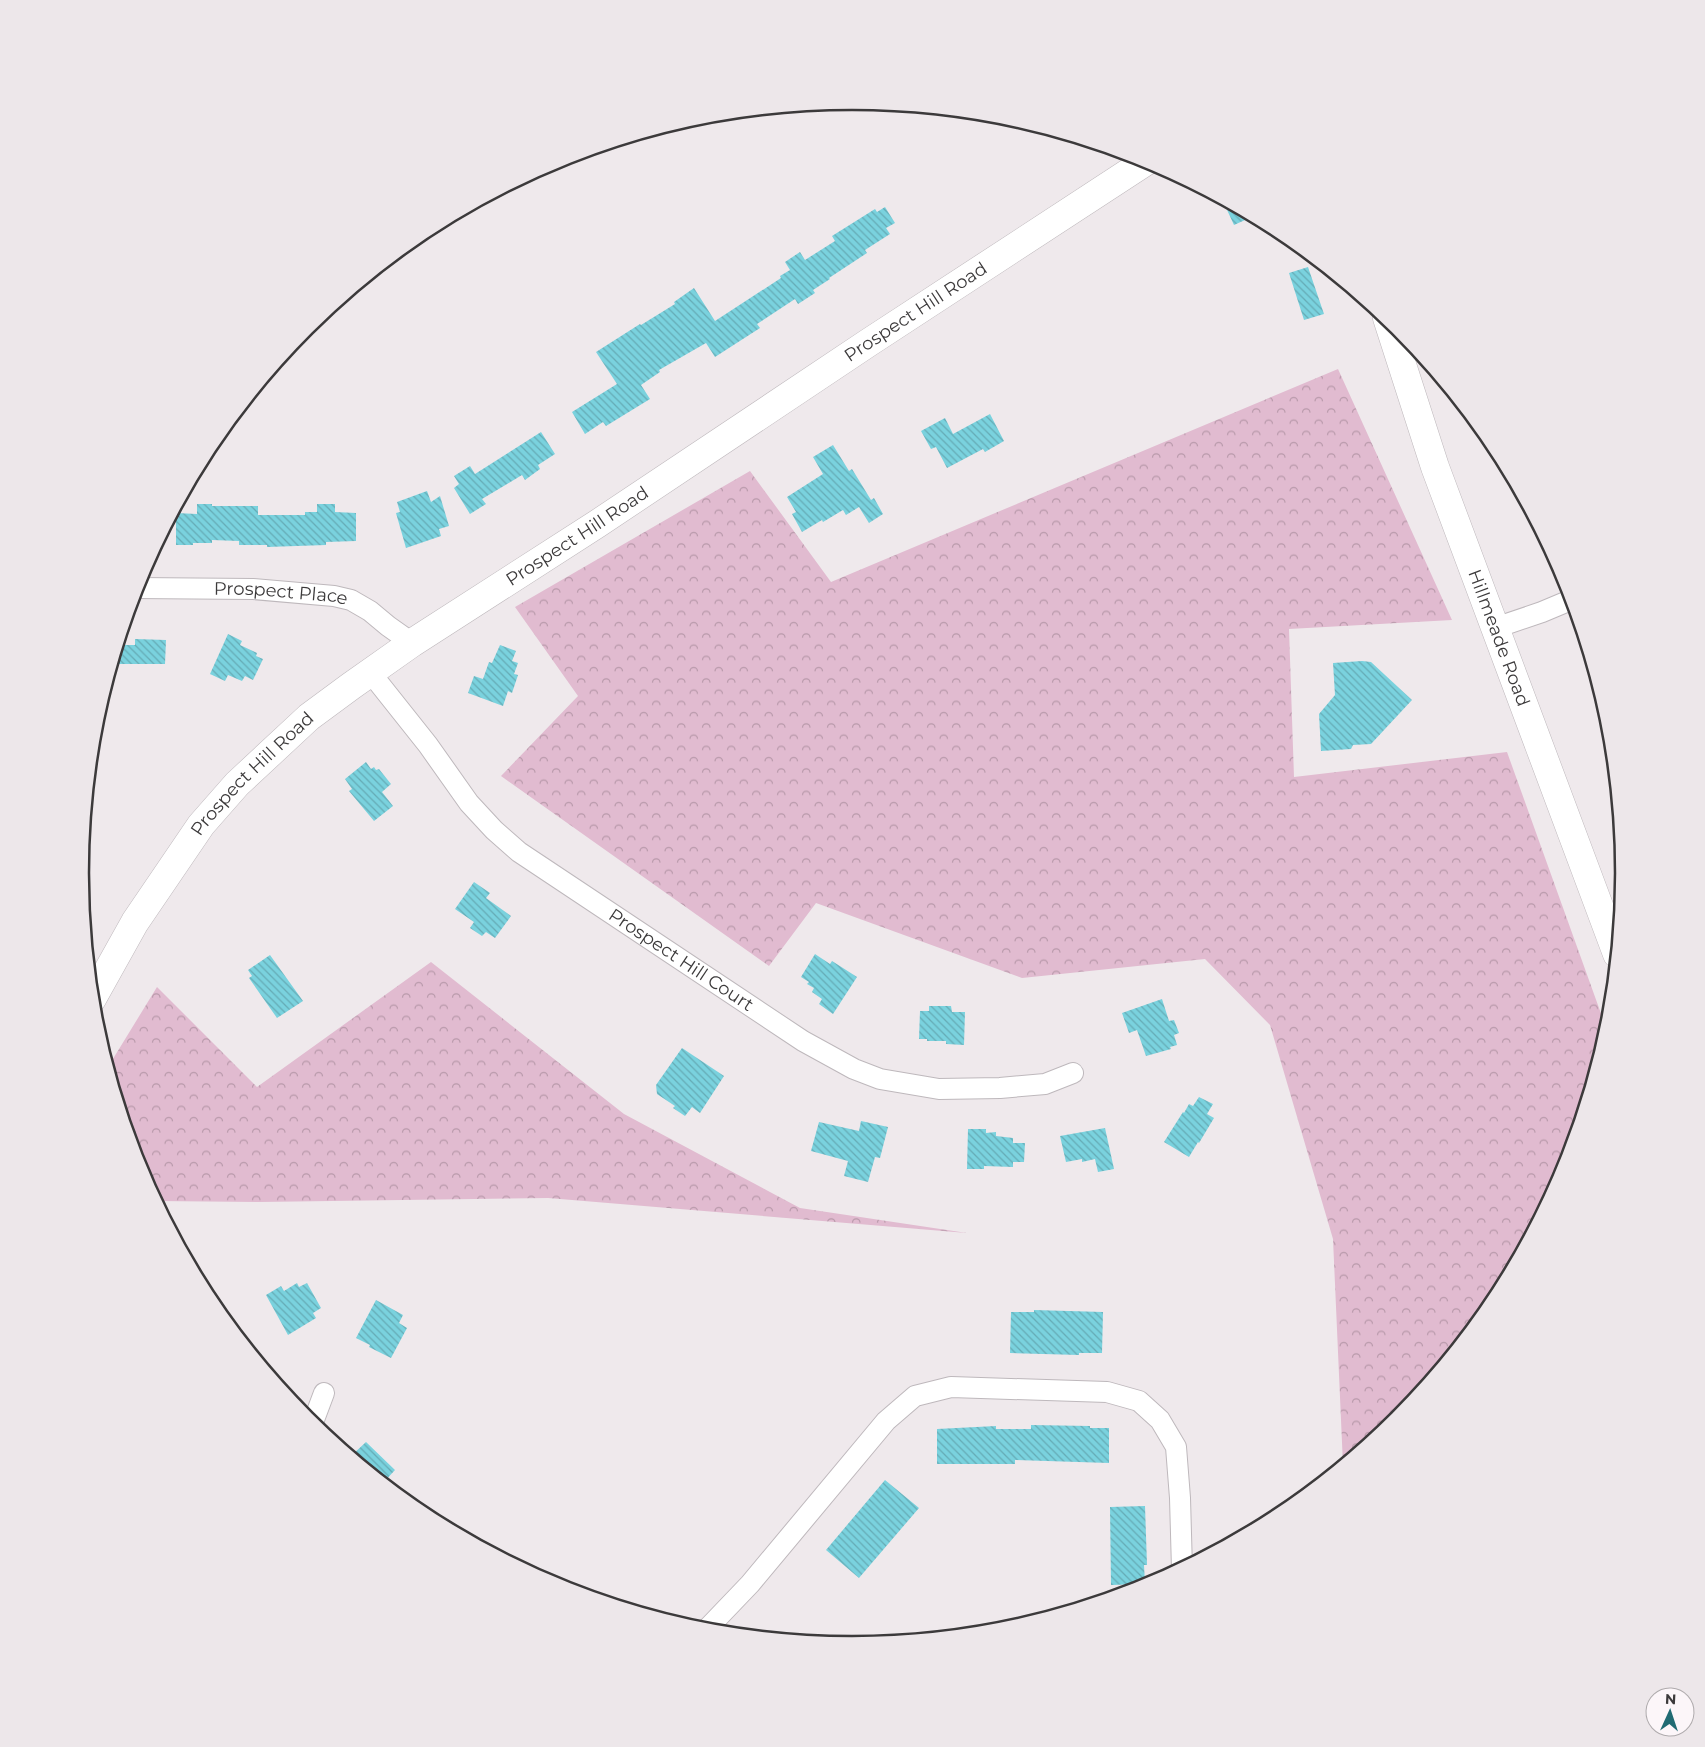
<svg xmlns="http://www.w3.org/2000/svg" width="1705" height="1747" viewBox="0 0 1705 1747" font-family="Montserrat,sans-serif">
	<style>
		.forest { fill: url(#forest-crowns) }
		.building { fill: url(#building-back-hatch) }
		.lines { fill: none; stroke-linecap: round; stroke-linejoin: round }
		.street-casing { stroke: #beb8bc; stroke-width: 22 }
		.secondary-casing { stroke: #beb8bc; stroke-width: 29 }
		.street { stroke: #fff; stroke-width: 20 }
		.secondary { stroke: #fff; stroke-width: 28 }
		.labels { text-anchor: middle; stroke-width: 4; stroke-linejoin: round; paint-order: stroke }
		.street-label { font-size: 18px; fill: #3c3a3b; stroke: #fcf6f9 }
		.rim { fill: none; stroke: #3c3a3b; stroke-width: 2.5 }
	</style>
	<defs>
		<pattern id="forest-crowns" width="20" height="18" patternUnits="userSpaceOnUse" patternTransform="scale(1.25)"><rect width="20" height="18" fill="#e1bbd0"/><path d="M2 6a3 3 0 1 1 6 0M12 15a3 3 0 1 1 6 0" fill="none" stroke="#b899aa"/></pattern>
		<pattern id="building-back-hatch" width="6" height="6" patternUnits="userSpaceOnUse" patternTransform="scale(1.25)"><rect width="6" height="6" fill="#7ad2de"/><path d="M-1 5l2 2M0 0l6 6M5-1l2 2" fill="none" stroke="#65abb5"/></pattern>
	</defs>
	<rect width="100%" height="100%" fill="#efe9ec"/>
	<!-- forest -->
	<path class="forest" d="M1338,369L1452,620L1289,629L1294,777L1507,752L1608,1033L1566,1169L1495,1303L1399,1420L1343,1465L1333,1239L1270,1025L1205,959L1022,978L816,903L769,966L501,776L578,696L515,607L750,471L831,582Z
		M431,962L624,1114L800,1208L967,1233L548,1198L260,1202L156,1201L139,1169L108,1067L157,987L257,1087Z"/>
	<!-- building -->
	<path class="building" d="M1222,199L1236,207L1254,216L1234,225Z
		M885,207L895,223L886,228L890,234L865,250L867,253L829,278L830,279L813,290L815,293L798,304L795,299L757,324L760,328L715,357L706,343L659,370L660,372L641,385L650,399L606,426L603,422L585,434L572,412L617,384L596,352L640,324L641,325L675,304L674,302L694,288L715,321L781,278L780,276L790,270L785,262L800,252L805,260L835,241L832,236L875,209L877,212Z
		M1308,267L1324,314L1304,320L1289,273Z
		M990,414L1004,441L985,452L983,449L947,468L936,447L931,449L921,431L945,418L953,434Z
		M541,432L555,454L538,465L540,469L525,480L522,475L482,499L486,504L470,514L454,488L459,484L454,476L470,466L475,474Z
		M833,445L849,471L852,469L871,500L874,498L883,514L869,523L859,507L846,515L843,510L823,522L822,520L802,532L792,514L796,512L787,497L823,474L813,457Z
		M427,491L431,502L440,496L449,526L439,529L441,536L406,548L396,513L400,512L397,502Z
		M197,504H212V506H258V515H305V512H317V504H335V512L356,513V541L326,542V545L267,547V545H239V541L212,540V543H193V545H176V513L197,514Z
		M228,634L242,641L240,645L257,653L256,656L263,659L253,680L245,676L242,681L228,675L225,681L210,674Z
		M135,639L166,640L165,664H119V645H135Z
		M500,645L516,651L512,661L518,663L514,674L518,675L512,693L508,691L503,706L468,693L474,676L483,679L489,662L492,663Z
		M1362,661L1371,662L1412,700L1371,744L1353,745L1351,749L1321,751L1319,714L1335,695L1333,663Z
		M366,762L371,769L374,767L376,770L379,769L391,784L382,792L393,806L374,821L349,791L352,789L345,779Z
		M474,882L490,893L486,898L511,916L495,938L486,932L482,936L470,928L474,922L455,909Z
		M815,954L830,964L832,961L857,977L833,1014L819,1004L822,999L812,992L814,988L807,984L809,982L801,977Z
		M270,955L303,1001L277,1018L249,978L252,976L248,970Z
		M1162,999L1169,1021L1174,1020L1179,1033L1174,1035L1177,1045L1170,1047L1171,1049L1146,1056L1137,1030L1129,1033L1122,1013Z
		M929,1006H951L952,1012H965L964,1045L946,1044V1041H927V1039H919L920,1011H929Z
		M682,1048L724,1076L700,1113L692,1107L685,1116L673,1108L675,1106L657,1094L656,1085Z
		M1199,1097L1213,1104L1207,1114L1214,1118L1199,1143L1198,1142L1189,1157L1164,1142L1183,1112L1184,1113L1189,1104L1193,1106Z
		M861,1121L888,1127L880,1158L875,1157L868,1182L844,1176L848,1161L811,1151L819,1122L859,1131Z
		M1105,1128L1114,1169L1098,1172L1095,1159L1082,1162V1159L1066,1162L1060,1136Z
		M968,1129H986V1133L996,1132V1136L1013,1138V1143H1025L1024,1162H1013V1167L984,1166V1169H967Z
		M297,1283L299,1287L307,1283L321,1308L313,1313L316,1318L288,1335L266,1295L281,1286L284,1291Z
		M376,1300L403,1315L399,1323L407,1328L391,1358L369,1347L370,1345L356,1338Z
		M1034,1310L1103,1312L1102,1353H1079V1355L1010,1353L1011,1312H1034Z
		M1031,1425L1090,1426V1428H1109V1463L1015,1460V1464H937V1429L996,1426V1429H1031Z
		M366,1442L395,1470L383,1483L351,1456Z
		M885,1480L919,1508L859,1578L826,1550Z
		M1145,1506L1147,1565H1144L1145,1584L1111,1585L1110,1507Z"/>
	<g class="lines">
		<!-- street casing -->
		<g class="street-casing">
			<g id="street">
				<path id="s1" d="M136,588L253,589L334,596L351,600L370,611L388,626L412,643"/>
				<path d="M1495,628L1542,612L1573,599"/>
				<path id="s2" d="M370,672L428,745L469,803L494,830L519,852L803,1041L854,1069L880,1079L939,1089L1000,1088L1045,1084L1073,1073"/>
				<path d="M312,1425L324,1393"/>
				<path d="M705,1631L750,1584L886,1421L915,1396L951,1387L1107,1392L1139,1401L1160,1420L1176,1447L1180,1498L1182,1569"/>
			</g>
		</g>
		<!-- secondary casing -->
		<g class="secondary-casing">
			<g id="secondary">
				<path id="s3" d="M1387,318L1435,467L1617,954"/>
				<path id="s4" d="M92,999L135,922L201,825L237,784L309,717L351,686L412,643L597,524L868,343L1148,160"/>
			</g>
		</g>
		<!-- street -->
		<use href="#street" class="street"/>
		<!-- secondary -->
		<use href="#secondary" class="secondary"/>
	</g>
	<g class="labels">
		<!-- street labels -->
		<g class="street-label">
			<text dy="6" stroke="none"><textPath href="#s4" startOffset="1088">Prospect Hill Road</textPath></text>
			<text dy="6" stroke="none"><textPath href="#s4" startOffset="682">Prospect Hill Road</textPath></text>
			<text dy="6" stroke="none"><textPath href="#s1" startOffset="145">Prospect Place</textPath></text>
			<text dy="6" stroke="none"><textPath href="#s3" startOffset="339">Hillmeade Road</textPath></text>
			<text dy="6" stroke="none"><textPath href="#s4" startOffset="278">Prospect Hill Road</textPath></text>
			<text dy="6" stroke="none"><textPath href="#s2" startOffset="429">Prospect Hill Court</textPath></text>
		</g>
	</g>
	<!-- crop -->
	<path d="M0 0H1705V1747H0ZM89 873a763 763 0 1 1 1526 0a763 763 0 1 1-1526 0Z" fill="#ede7ea" fill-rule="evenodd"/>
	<path class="rim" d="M89 873a763 763 0 1 1 1526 0a763 763 0 1 1-1526 0Z"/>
	<!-- north arrow -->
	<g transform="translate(1670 1712) rotate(3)"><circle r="24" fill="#fcf6f9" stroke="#afabad"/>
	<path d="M0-4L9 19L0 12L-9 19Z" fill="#206b73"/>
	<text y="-8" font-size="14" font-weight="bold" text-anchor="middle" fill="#3c3a3b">N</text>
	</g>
</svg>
